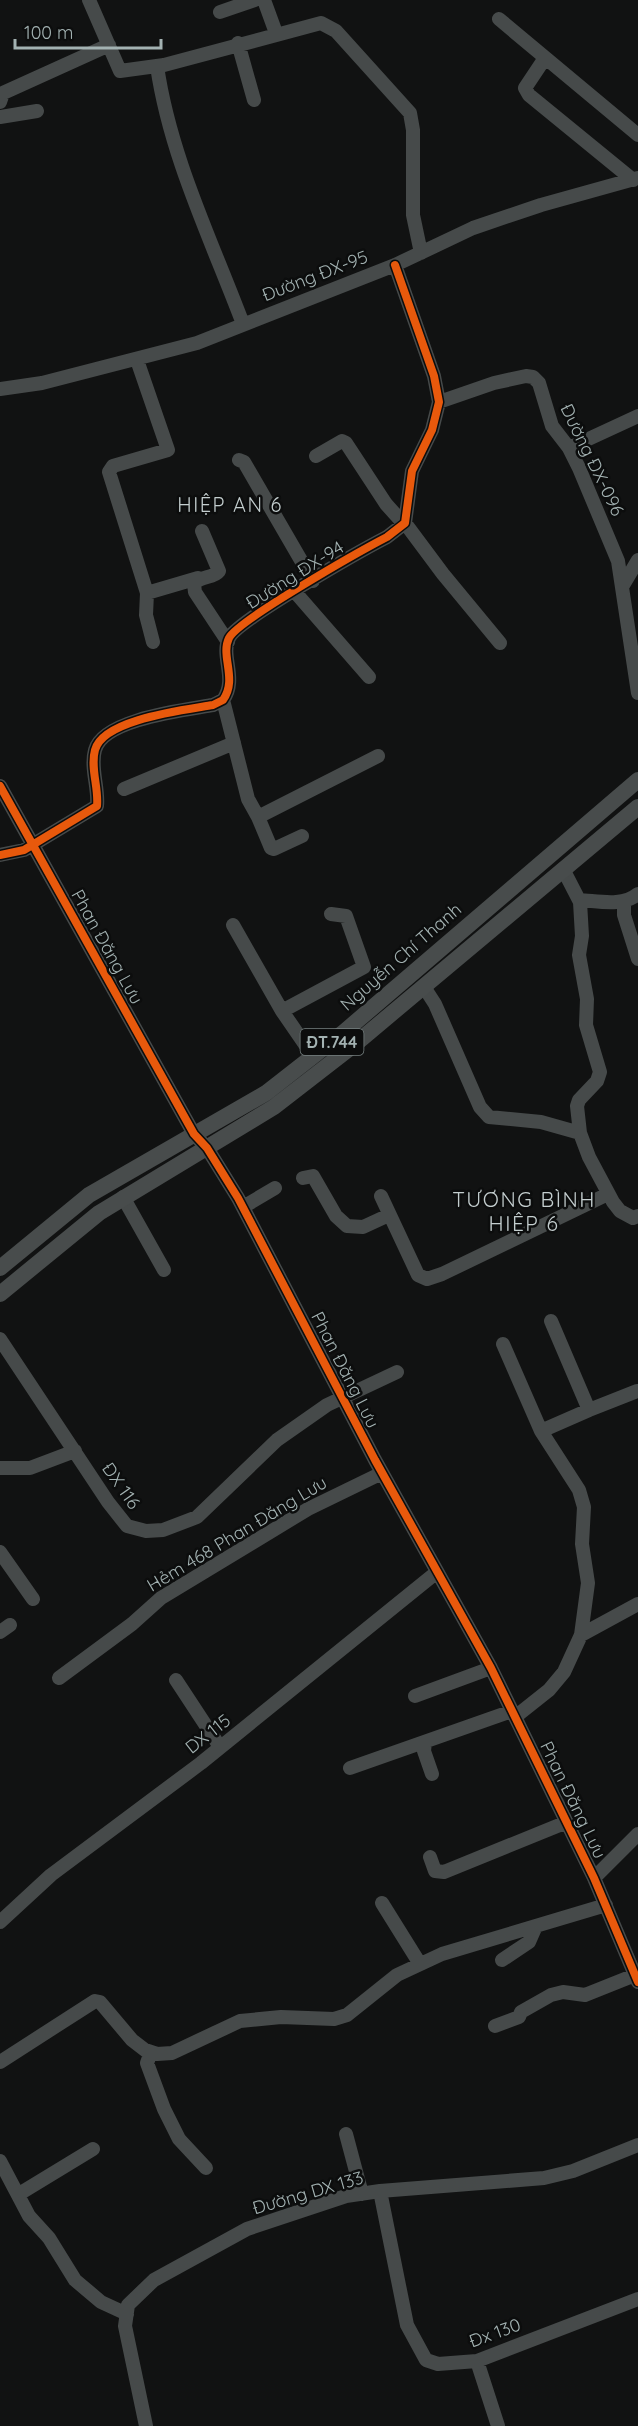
<svg xmlns="http://www.w3.org/2000/svg" width="638" height="2426" viewBox="0 0 638 2426" font-family="Quicksand,sans-serif">
	<style>
		.lines { fill: none; stroke-linecap: round; stroke-linejoin: round }
		.minor { stroke: #464a4a; stroke-width: 14 }
		.major { stroke: #484c4c; stroke-width: 16 }
		.cycleway-casing { stroke: #0c0d0d; stroke-width: 11 }
		.cycleway { stroke: #e8590c; stroke-width: 8 }
		.labels { text-anchor: middle; stroke-width: 5; stroke-linejoin: round; paint-order: stroke }
		.shield { fill: #0c0d0d; stroke: #768080; stroke-width: 1.5 }
		.shield-label { font-size: 16px; font-weight: bold; fill: #a3b2b2 }
		.street-label { font-size: 18px; fill: #a3b2b2; stroke: #0c0d0d }
		.neighbourhood-label { font-size: 20px; letter-spacing: 1.5px; fill: #c4cecf; stroke: #0c0d0d }
		.quarter-label { font-size: 21px; letter-spacing: 1.5px; fill: #c4cecf; stroke: #0c0d0d }
	</style>
	<rect width="100%" height="100%" fill="#111212"/>
	<g class="lines">
		<!-- minor -->
		<path class="minor" d="M89,0L120,71L164,65L321,23L336,31L410,113L413,130V215L421,253
			M264,0L276,33
			M220,12L255,0
			M499,19L638,135
			M238,43L254,100
			M545,58L525,88L529,95L633,180
			M157,66C170,156 211,239 243,324
			M0,102L3,93L109,45
			M0,117L37,111
			M137,360L168,450L113,466L109,472L147,593
			M0,389L42,383L197,343L395,265L473,228L541,205L638,178
			M439,402L494,383L526,376L533,377L539,383L552,426L569,448L579,468L618,561L638,693
			M569,448L638,416
			M316,456L342,441L346,443L386,504L404,524
			M239,460L244,462L313,581
			M405,523L443,574L500,643
			M202,531L219,571C213,579 201,575 194,584L195,592L228,642
			M622,587L638,560
			M295,592L369,677
			M153,642L146,615L147,593L198,578
			M223,700L248,799L258,817L378,756
			M0,786L194,1134L207,1148L238,1198L375,1460L491,1668L594,1878L638,1982
			M124,789L234,743
			M258,817L271,848L274,849L302,836
			M0,855L24,850L97,806C99,788 90,768 95,750C103,719 185,710 213,705L223,700C238,679 220,656 229,638C238,620 362,550 387,537L405,523L412,471L432,430L439,402L434,376L395,265
			M563,869L580,902L582,936L579,955L587,999L586,1025L600,1072L597,1081L579,1100L577,1106L580,1133L589,1157L613,1202L620,1211L633,1218L638,1216
			M579,900C599,901 622,907 638,894
			M624,902V915L638,959
			M233,925L282,1011L313,1056
			M424,987L435,1004L480,1107L489,1117L541,1122L580,1133
			M282,1011L364,967L346,916L331,914
			M303,1178L313,1176L336,1216L347,1226L363,1227L389,1215
			M381,1196L418,1275L427,1279L442,1274L608,1194
			M123,1197L164,1270
			M243,1207L275,1188
			M0,1339L108,1502L127,1526L146,1531L163,1530L197,1517L277,1440L327,1405L397,1372
			M503,1344L541,1431L579,1490L584,1507L582,1544L588,1583L581,1635L564,1672L549,1690L515,1717
			M589,1410L637,1391
			M541,1431L589,1410L551,1321
			M0,1468H30L75,1451
			M0,1552L33,1599
			M0,1632L10,1625
			M581,1635L638,1604
			M59,1678L132,1624L161,1598L308,1509L382,1473
			M176,1680L220,1747
			M415,1696L491,1668
			M425,1742L424,1751L432,1774
			M350,1768L512,1711
			M430,1857L435,1871L444,1872L567,1822
			M594,1878L638,1834
			M382,1903L420,1964
			M0,1922L51,1875L201,1763L437,1572
			M502,1960L529,1942L536,1926
			M495,2026L519,2017L521,2012L551,1995L563,1992L585,1995L635,1975
			M151,2052L147,2063L164,2109L179,2139L206,2168
			M0,2062L95,2001L100,2002L132,2040L145,2050L157,2054L172,2053L240,2021L281,2017L334,2019L347,2015L397,1975L442,1954L606,1905
			M346,2134L362,2194
			M0,2161L29,2216L49,2238L75,2280L101,2302L127,2314
			M380,2191L407,2325L426,2360L438,2364L477,2361L638,2299
			M19,2194L93,2149
			M477,2361L498,2426
			M146,2426L125,2326L128,2305L154,2280L247,2229L346,2196L380,2191L544,2178L573,2171L638,2145"/>
		<!-- major -->
		<path class="major" d="M0,1268L89,1195L266,1093L344,1032L638,780
			M0,1294L99,1213L274,1107L354,1045L638,807"/>
		<!-- cycleway casing -->
		<g class="cycleway-casing">
			<path id="cycleway" d="M0,786L194,1134L207,1148L238,1198L375,1460L491,1668L594,1878L638,1982
				M0,855L24,850L97,806C99,788 90,768 95,750C103,719 185,710 213,705L223,700C238,679 220,656 229,638C238,620 362,550 387,537L405,523L412,471L432,430L439,402L434,376L395,265"/>
		</g>
		<!-- cycleway -->
		<use href="#cycleway" class="cycleway"/>
	</g>
	<g class="labels">
		<!-- shield labels -->
		<rect class="shield" x="300.5" y="1029" width="63" height="26" rx="4.5"/>
		<g class="shield-label">
			<text x="332" y="1048">ĐT.744</text>
		</g>
		<!-- street labels -->
		<g class="street-label">
			<text transform="translate(315 276) rotate(-21)" y="6">Đường ĐX-95</text>
			<text transform="translate(592 460) rotate(64)" y="6">Đường ĐX-096</text>
			<text transform="translate(295 575) rotate(-32)" y="6">Đường ĐX-94</text>
			<text transform="translate(107 947) rotate(61)" y="6">Phan Đăng Lưu</text>
			<text transform="translate(401 957) rotate(-41)" y="6">Nguyễn Chí Thanh</text>
			<text transform="translate(345 1370) rotate(63)" y="6">Phan Đăng Lưu</text>
			<text transform="translate(121 1486) rotate(55)" y="6">ĐX 116</text>
			<text transform="translate(237 1534) rotate(-31)" y="6">Hẻm 468 Phan Đăng Lưu</text>
			<text transform="translate(208 1734) rotate(-38)" y="6">DX 115</text>
			<text transform="translate(573 1800) rotate(64)" y="6">Phan Đăng Lưu</text>
			<text transform="translate(308 2193) rotate(-16)" y="6">Đường DX 133</text>
			<text transform="translate(495 2333) rotate(-20)" y="6">Đx 130</text>
		</g>
		<!-- neighbourhood labels -->
		<g class="neighbourhood-label">
			<text x="230" y="512">HIỆP AN 6</text>
		</g>
		<!-- quarter labels -->
		<g class="quarter-label">
			<text x="524" y="1207">TƯƠNG BÌNH<tspan x="524" dy="24">HIỆP 6</tspan></text>
		</g>
	</g>
	<!-- scale -->
	<path d="M15 39v9h146v-9" fill="none" stroke="#a3b2b2" stroke-width="3"/>
	<text x="24" y="39" font-size="18" fill="#a3b2b2" stroke="#0c0d0d" stroke-width="4.5" paint-order="stroke">100 m</text>
</svg>
